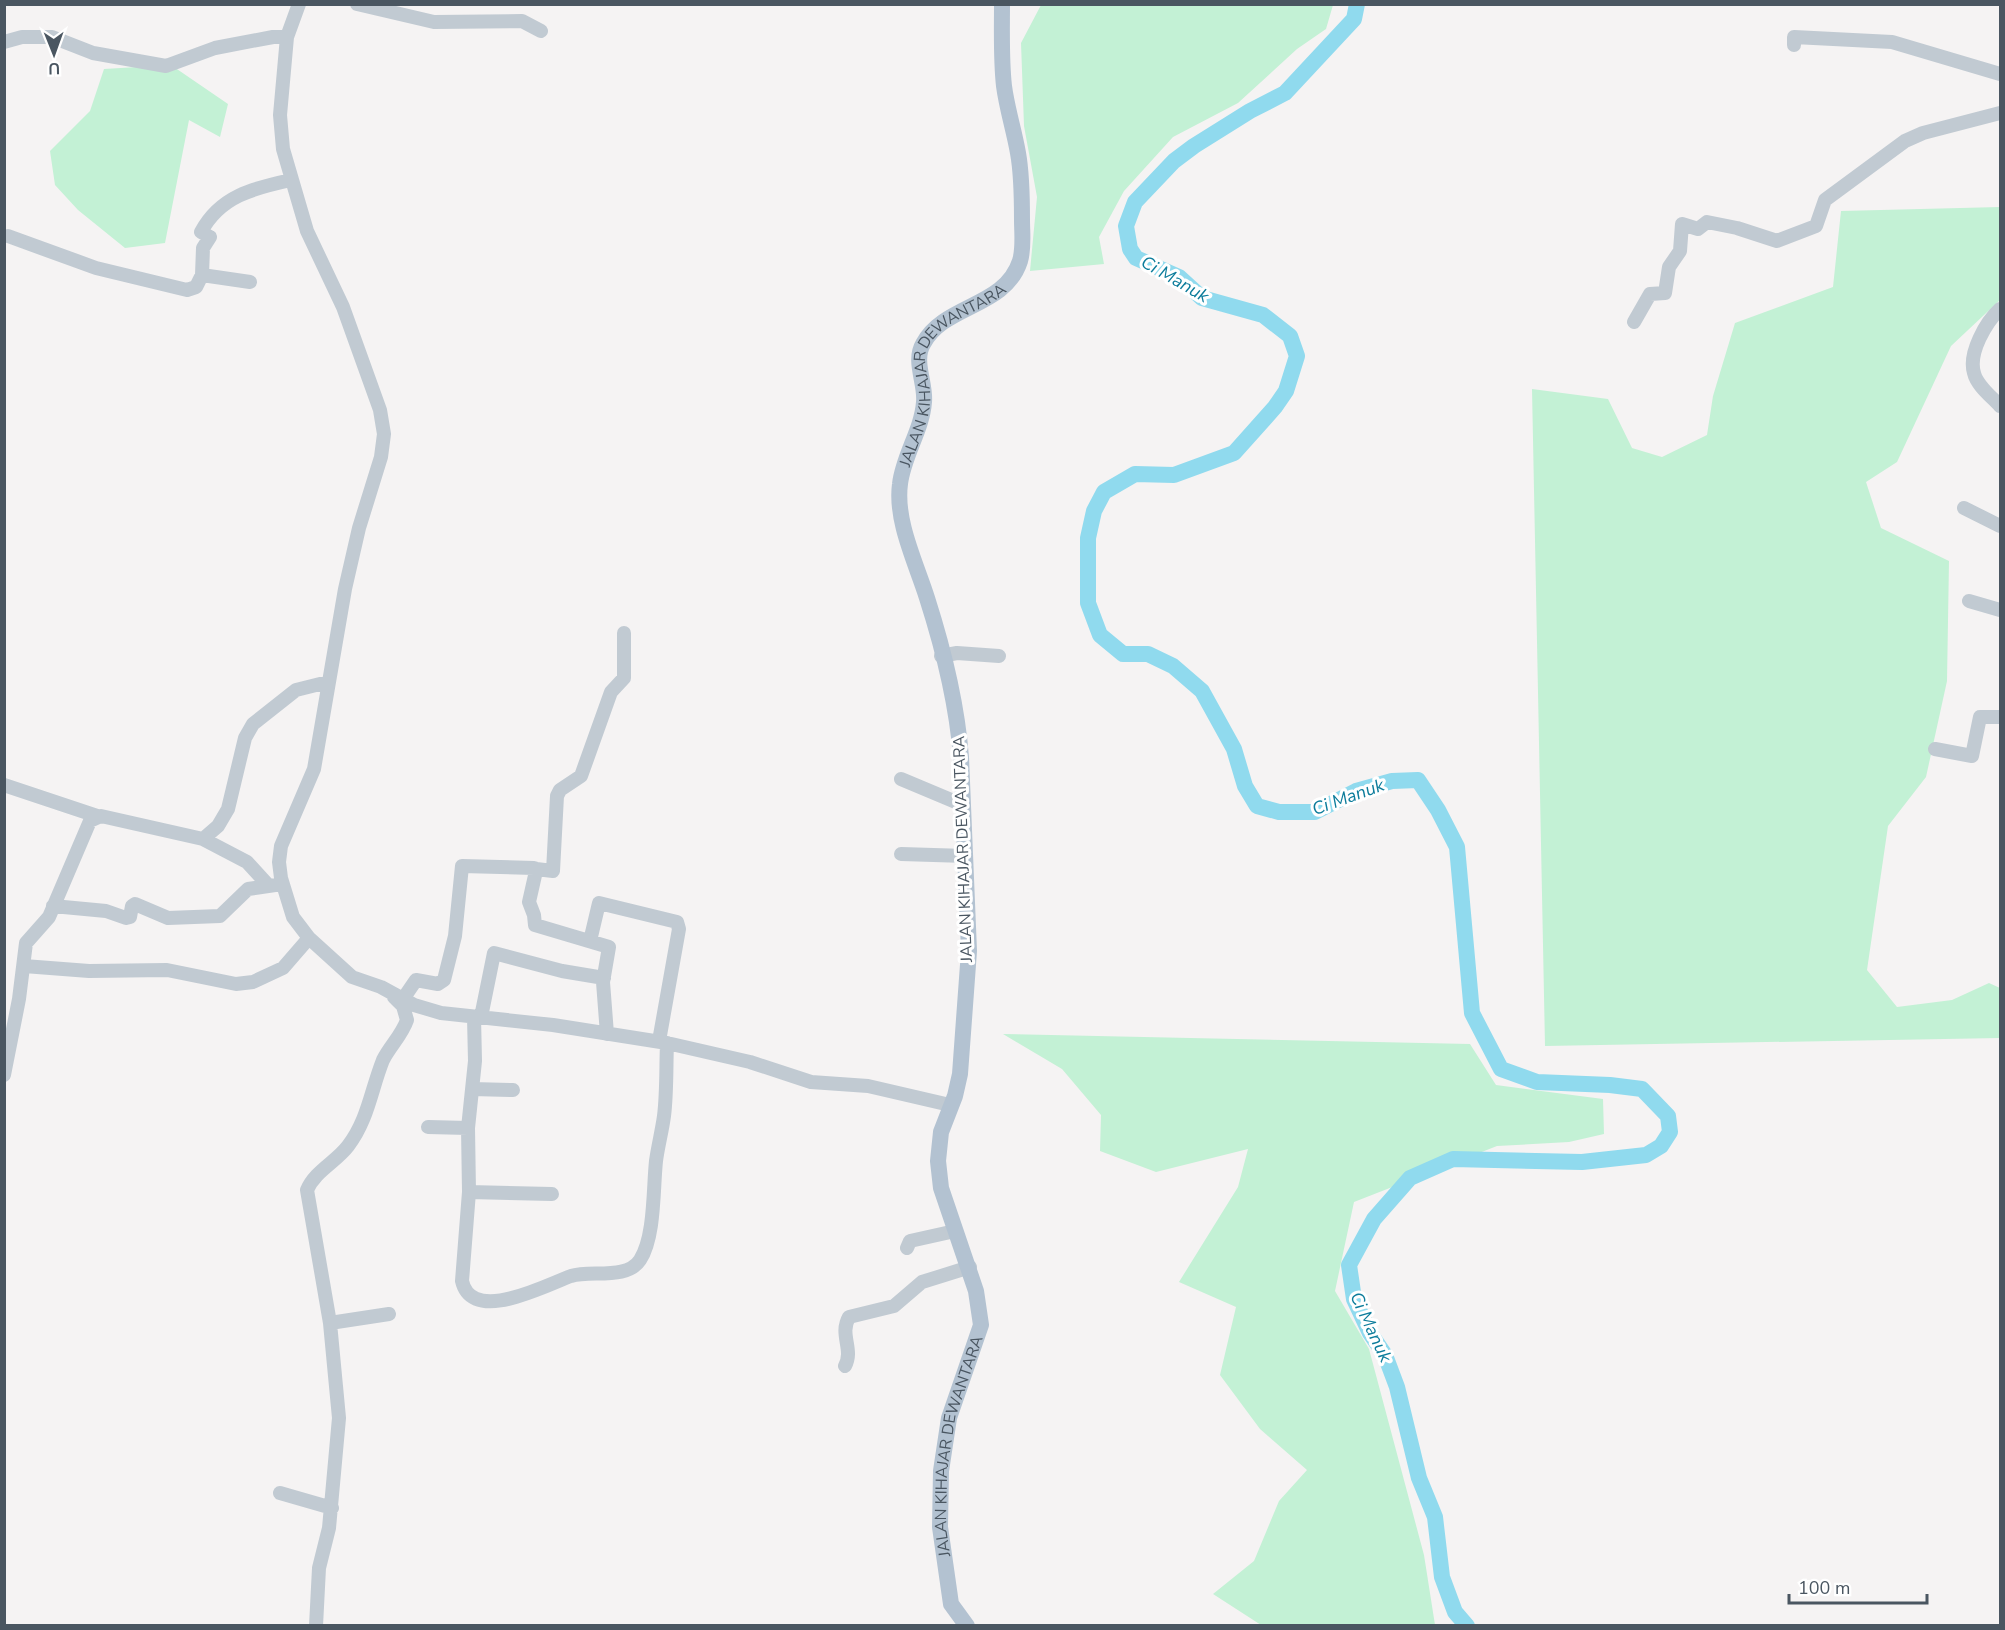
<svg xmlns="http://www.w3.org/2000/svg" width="2005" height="1630" viewBox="0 0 2005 1630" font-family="'Nunito Sans',sans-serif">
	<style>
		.green { fill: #c3f1d5 }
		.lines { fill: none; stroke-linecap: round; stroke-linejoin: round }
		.river { stroke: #90daee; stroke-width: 16 }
		.minor { stroke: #c1cad2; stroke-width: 14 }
		.major { stroke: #b3c2d1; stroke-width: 16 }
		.labels { text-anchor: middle; stroke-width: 6; stroke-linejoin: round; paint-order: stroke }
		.street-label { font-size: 16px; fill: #4a5661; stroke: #fff }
		.water-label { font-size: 18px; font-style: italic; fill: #0c7c9b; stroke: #fff }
	</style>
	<rect width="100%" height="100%" fill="#f5f3f3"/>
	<!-- green -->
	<path class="green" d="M1041,5V4L1333,5L1326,29L1297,49L1238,103L1173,137L1124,191L1099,237L1104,264L1030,271L1037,197L1024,126L1021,43Z
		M171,65L228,104L220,137L189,120L165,243L125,248L78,210L55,185L50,151L90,111L104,69Z
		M2000,207V300L1951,346L1897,462L1866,482L1881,528L1949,561L1947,681L1926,777L1888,826L1867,970L1897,1007L1952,1000L1989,983L2000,988V1038L1545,1046L1532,389L1608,399L1632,448L1662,457L1707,435L1713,396L1735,323L1833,287L1841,211Z
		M1003,1034L1470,1044L1496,1085L1603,1099L1604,1134L1569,1142L1497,1146L1354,1202L1335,1291L1369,1349L1424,1555L1435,1625H1261L1213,1594L1254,1561L1279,1501L1307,1470L1260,1429L1220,1375L1236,1307L1179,1282L1238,1187L1248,1149L1156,1172L1100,1151L1101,1115L1062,1069Z"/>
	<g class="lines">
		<!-- river -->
		<path class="river" d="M1357,4L1354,19L1285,93L1250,111L1194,146L1174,161L1135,202L1126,226L1130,249L1136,258L1179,277L1202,298L1263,315L1290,336L1297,356L1286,391L1275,407L1234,453L1174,475L1135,474L1104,492L1094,511L1088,538V603L1100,635L1123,654H1148L1173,666L1202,691L1234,749L1245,786L1257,806L1279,812H1315L1356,791L1392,781L1418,780L1438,810L1457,847L1472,1013L1501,1069L1537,1082L1610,1085L1642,1089L1668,1116L1670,1132L1661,1146L1646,1155L1582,1162L1453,1159L1410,1178L1374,1219L1349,1265L1354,1299L1370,1333L1385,1355L1397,1387L1419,1478L1435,1517L1442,1577L1455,1612L1467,1626"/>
		<!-- minor -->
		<path class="minor" d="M299,4L287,37L280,115L283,149L307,231L343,307L380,410L384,434L381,457L359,528L345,589L314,769L281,846L279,862L281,878L293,917L309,938L352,977L381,987L414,1005L441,1013L553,1025L667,1043L750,1062L811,1082L868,1086L950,1105
			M357,4L434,22L522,21L541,31
			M4,42L22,37H52L93,53L166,66L215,48L273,37H287
			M1794,45V37L1892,42L2000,74
			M8,236L96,268L187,290L196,287L202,275
			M250,282L202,275L203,248L210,237L201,232C220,196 254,188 291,180
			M2000,309C1986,322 1968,353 1974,373C1977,386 1992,397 2000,406
			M1634,322L1650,294L1665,293L1669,267L1680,251L1682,224L1698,229L1707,222L1737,228L1777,241L1816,226L1825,200L1905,141L1923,133L2000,113
			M1964,508L2000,526
			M1969,601L2000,610
			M941,656L957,653L999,656
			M1935,749L1972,756L1980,717H2000
			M901,779L963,805
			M4,785L97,816
			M203,839L247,862L268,885
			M901,854L966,856
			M536,869L553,871L557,796L560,790L581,776L611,692L624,678V633
			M53,906L106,911L126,918L130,917L132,906L135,904L168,918L220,916L248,889L282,884
			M590,941L599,903L677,922L679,929L659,1041
			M24,966L89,971L167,970L236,984L253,982L283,968L309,938
			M403,999L416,980L438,984L444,980L455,936L462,866L534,868L536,871L529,902L534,915L535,925L609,947L603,982L607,1034
			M474,1017L475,1061L468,1128L469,1192L462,1281C472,1325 546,1285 571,1276C591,1270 627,1280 640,1260C655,1237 653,1189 656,1161C658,1146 662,1131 664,1116C667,1092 666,1067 667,1043
			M481,1017L494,953L562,971L604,978
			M4,1075L19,999L26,943L49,917L90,821L101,816L203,839L218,826L228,809L245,738L253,724L296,690L328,682
			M472,1089L513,1090
			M428,1127L468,1128
			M469,1192L552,1194
			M907,1248L910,1241L955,1231
			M330,1323L389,1314
			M845,1366C854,1349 839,1335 849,1317L894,1306L922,1282L970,1267
			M280,1493L332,1508
			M316,1626L319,1568L329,1528L339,1418L330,1323L307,1190C315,1171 336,1162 348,1146C368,1120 371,1090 383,1060C390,1046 402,1035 407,1020L403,1006L394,997"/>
		<!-- major -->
		<path class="major" id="s1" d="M967,1626L951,1604L940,1527L941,1471L949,1418L981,1325L976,1291L941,1188L938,1161L941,1132L955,1096L960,1074L969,951L961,757C957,705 943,648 927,598C916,563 895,521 900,484C903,456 922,430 924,402C926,384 913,361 923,344C944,304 1005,308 1020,261C1024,248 1022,233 1022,220C1022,198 1022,175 1018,153C1014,130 1007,109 1004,86C1001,59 1002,32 1002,4"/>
	</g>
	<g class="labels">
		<!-- street labels -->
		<g class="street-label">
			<text dy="6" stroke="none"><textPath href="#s1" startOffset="1304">JALAN KIHAJAR DEWANTARA</textPath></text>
			<text transform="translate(962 849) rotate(-92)" y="6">JALAN KIHAJAR DEWANTARA</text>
			<text dy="6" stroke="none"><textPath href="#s1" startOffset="188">JALAN KIHAJAR DEWANTARA</textPath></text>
		</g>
		<!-- water labels -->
		<g class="water-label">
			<text transform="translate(1175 279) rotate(30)" y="6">Ci Manuk</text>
			<text transform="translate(1348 797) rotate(-20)" y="6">Ci Manuk</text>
			<text transform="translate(1371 1327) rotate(65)" y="6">Ci Manuk</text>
		</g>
	</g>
	<!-- border -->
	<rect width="2005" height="1630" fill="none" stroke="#4a5661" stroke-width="12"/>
	<!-- north arrow -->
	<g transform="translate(54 54) rotate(179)" stroke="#ffffff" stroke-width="4.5" paint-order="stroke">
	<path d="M0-4.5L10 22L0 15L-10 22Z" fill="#4a5661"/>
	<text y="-9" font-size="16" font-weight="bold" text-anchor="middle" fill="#4a5661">U</text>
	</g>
	<!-- scale -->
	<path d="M1789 1594v9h138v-9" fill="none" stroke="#4a5661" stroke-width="3"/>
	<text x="1798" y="1594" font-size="18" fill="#4a5661" stroke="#ffffff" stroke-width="4.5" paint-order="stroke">100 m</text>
</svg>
